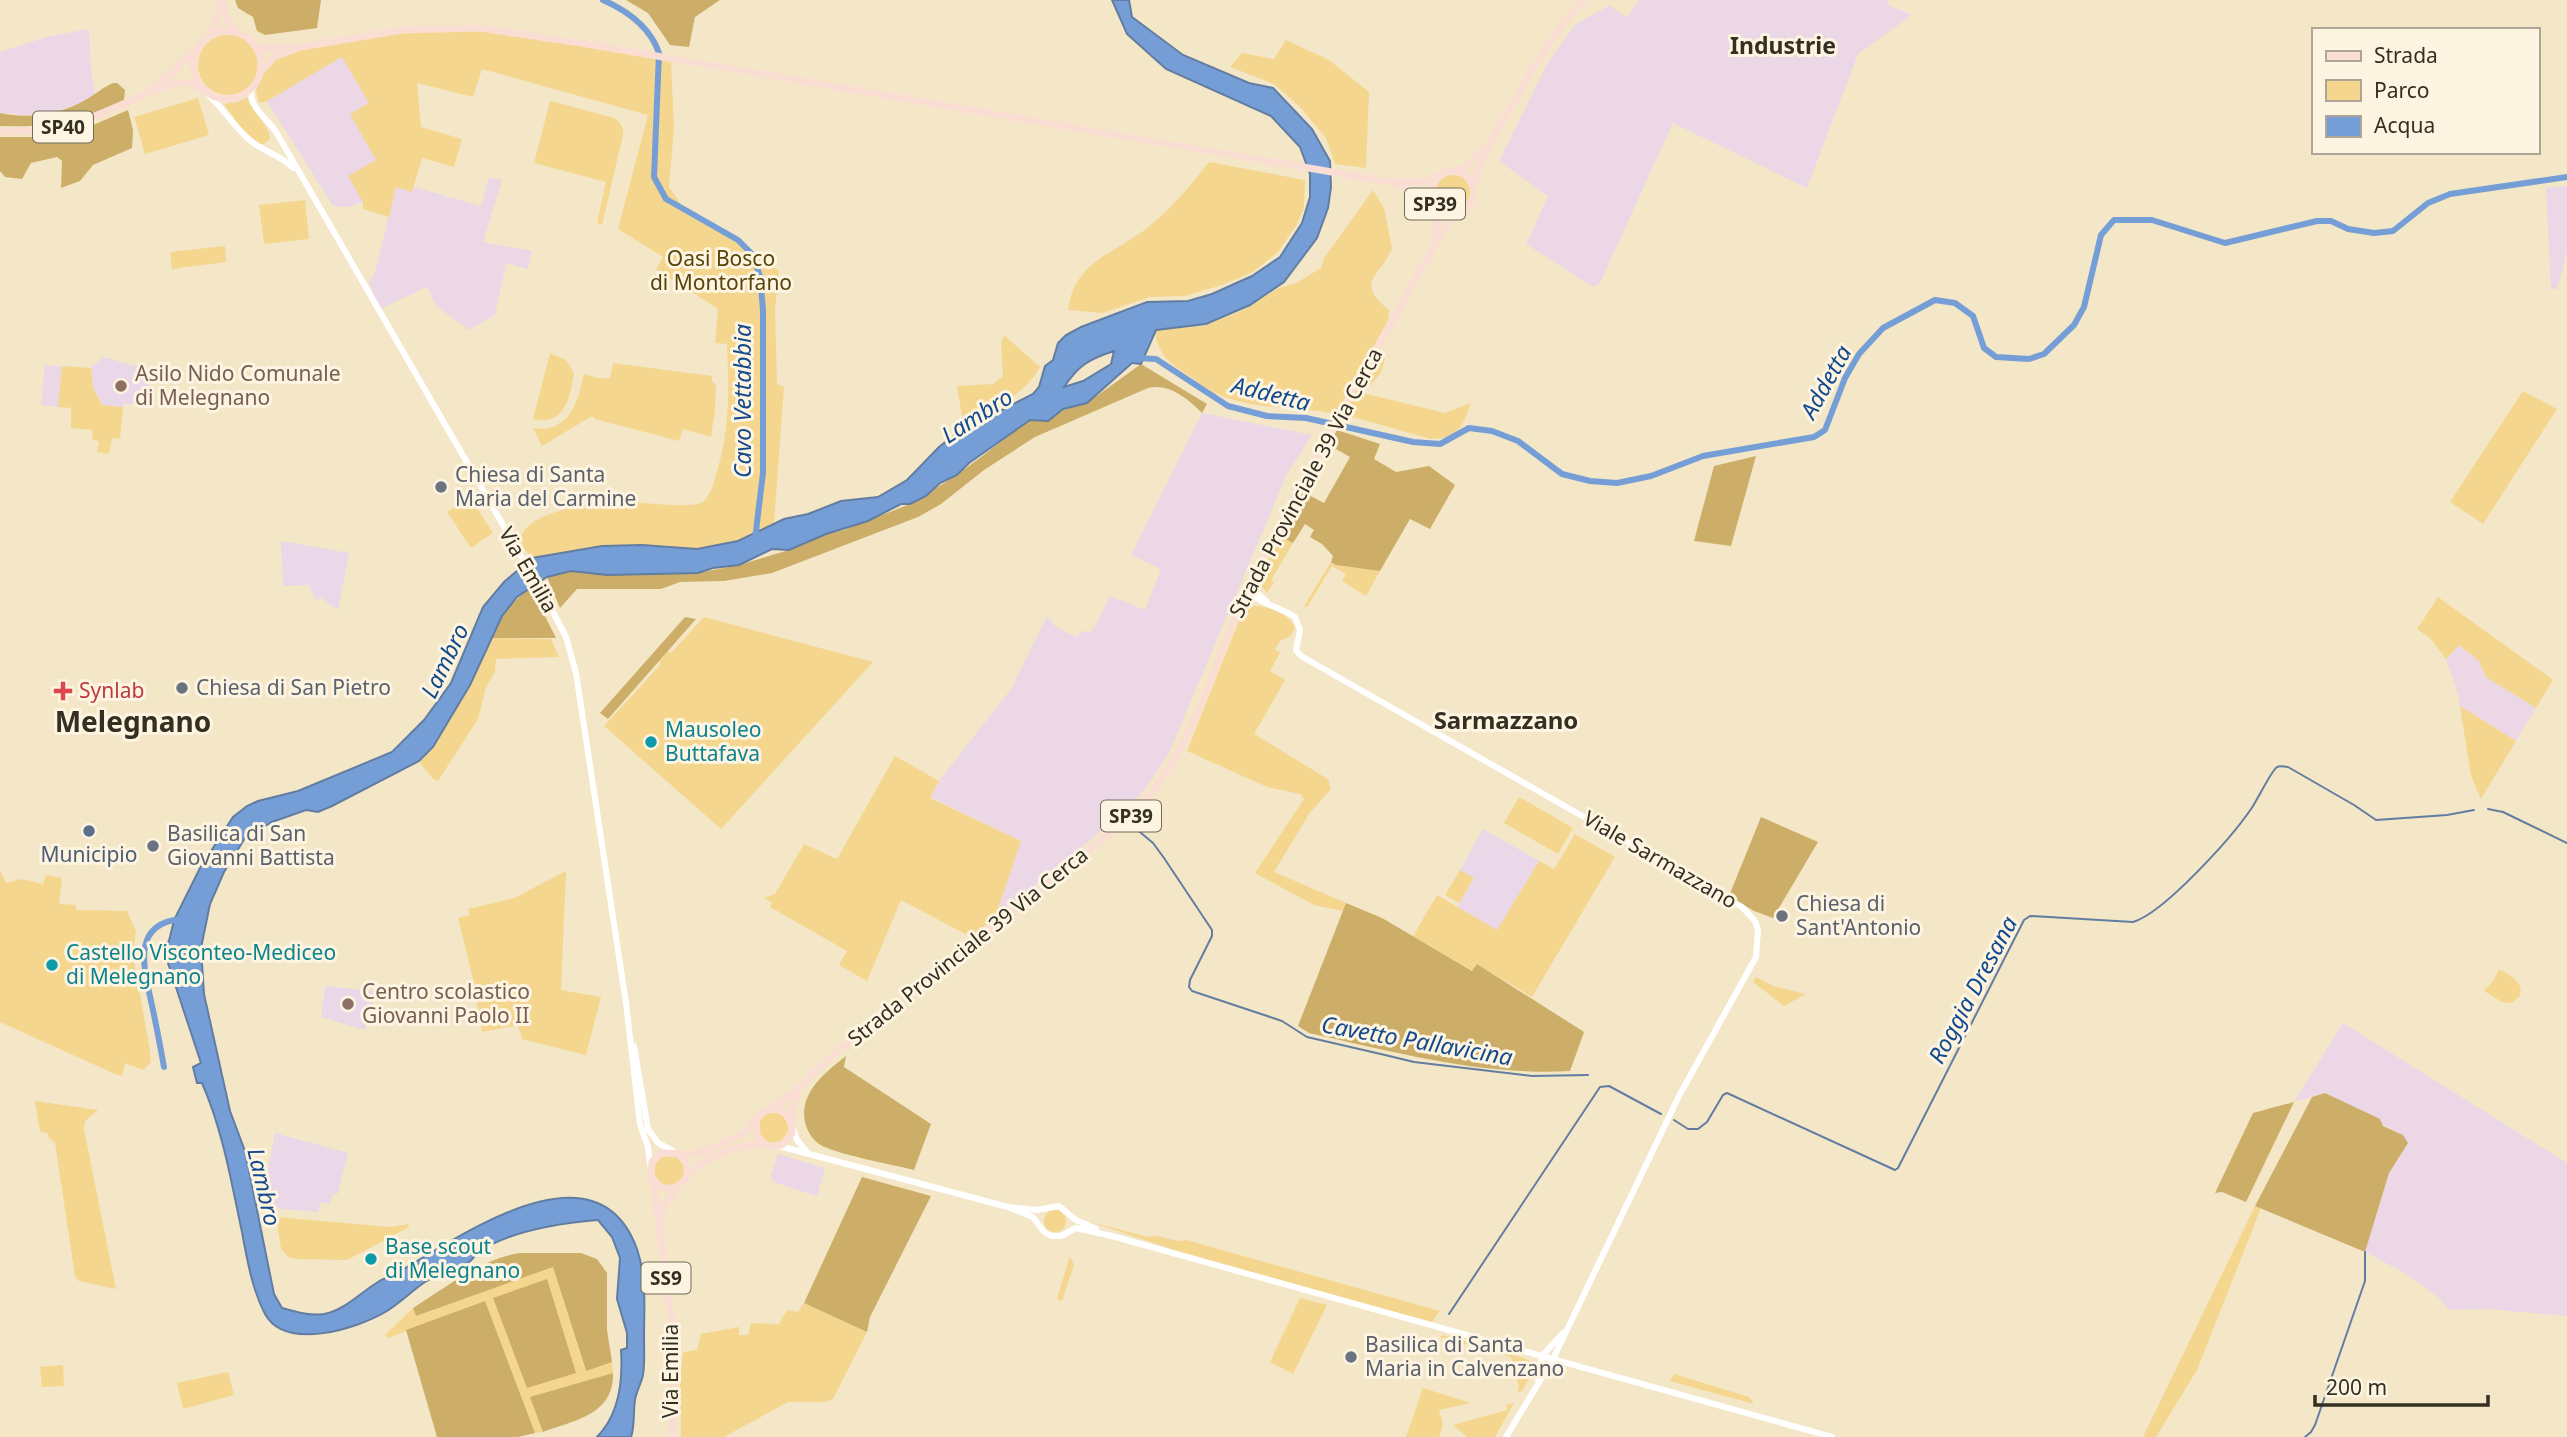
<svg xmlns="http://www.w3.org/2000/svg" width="2567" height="1437" viewBox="0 0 2567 1437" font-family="'Noto Sans',sans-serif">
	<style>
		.industrial { fill: #ebd7e6 }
		.education { fill: #ead7e7 }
		.green { fill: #f4d68f }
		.forest { fill: #ccae68 }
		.water { fill: #759ed7; stroke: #627da1; stroke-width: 2; fill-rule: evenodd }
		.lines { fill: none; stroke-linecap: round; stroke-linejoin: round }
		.stream { stroke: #627da1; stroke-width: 2 }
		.canal { stroke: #759ed7; stroke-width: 6 }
		.minor { stroke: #fff; stroke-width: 6 }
		.major { stroke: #faded4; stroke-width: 7 }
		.education-dot { fill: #8d6e63; stroke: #fdf4e1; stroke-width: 2.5 }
		.worship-dot { fill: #6b7280; stroke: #fdf4e1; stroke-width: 2.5 }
		.health-dot { fill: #e0444e; stroke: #fdf4e1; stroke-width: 2.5 }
		.culture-dot { fill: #0f9aa8; stroke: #fdf4e1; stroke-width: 2.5 }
		.service-dot { fill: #5c6f8a; stroke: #fdf4e1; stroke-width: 2.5 }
		.labels { text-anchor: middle; stroke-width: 6; stroke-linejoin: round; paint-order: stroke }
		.shield { fill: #fdf4e1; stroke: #706a5b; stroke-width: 2 }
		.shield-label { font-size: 19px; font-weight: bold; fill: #342f22 }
		.park-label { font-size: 21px; fill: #58440a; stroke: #fdf4e1 }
		.education-label { font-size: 21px; fill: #785e54; stroke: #fdf4e1; text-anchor: start }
		.worship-label { font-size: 21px; fill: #5b616d; stroke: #fdf4e1; text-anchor: start }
		.street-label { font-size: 21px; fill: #342f22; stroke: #fdf4e1 }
		.health-label { font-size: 21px; fill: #be3a42; stroke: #fdf4e1; text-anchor: start }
		.culture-label { font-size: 21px; fill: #0d838f; stroke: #fdf4e1; text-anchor: start }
		.service-label { font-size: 21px; fill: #4e5e75; stroke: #fdf4e1 }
		.neighbourhood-label { font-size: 23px; font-weight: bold; fill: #342f22; stroke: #fdf4e1 }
		.water-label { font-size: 23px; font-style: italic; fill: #134a8e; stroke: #fdf4e1 }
		.quarter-label { font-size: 24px; font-weight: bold; fill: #342f22; stroke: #fdf4e1 }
		.district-label { font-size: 28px; font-weight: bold; fill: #342f22; stroke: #fdf4e1 }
	</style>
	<rect width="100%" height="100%" fill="#f4e7c7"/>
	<!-- industrial -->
	<path class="industrial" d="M1639,0H1888L1889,5L1912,15L1858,54L1807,188L1673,123L1600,283L1593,287L1526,244L1548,196L1499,161L1548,62L1576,24L1610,5L1627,18Z
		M89,29L91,70L95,94L76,105L38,116L0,113V52L50,36Z
		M342,56L369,103L377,160L363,202L348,207L333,206L267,101Z
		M489,177L502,180L483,242L532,251L528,269L506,263L495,315L469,330L437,307L427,287L378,310L369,280L374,276L396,187L412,192L414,187L481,206Z
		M2567,186V254L2557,289H2551L2546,188Z
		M45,365L62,366L58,407L41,405Z
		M1202,413L1312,435L1287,474L1169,753L1146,788L1122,814L995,918L1021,841L930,797L939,781L1011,689L1047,616L1056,627L1076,637L1082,631L1089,632L1094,628L1110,596L1145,610L1161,569L1131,555Z
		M2459,645L2479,661L2486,677L2536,708L2516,741L2460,706L2458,694L2446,659Z
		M2343,1023L2567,1163V1316L2487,1309L2450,1310L2439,1298L2403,1272L2365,1252L2389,1173L2408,1143L2402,1135L2325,1093L2294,1102Z
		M778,1154L825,1168L817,1196L773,1182L771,1176Z"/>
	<!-- education -->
	<path class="education" d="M103,357L151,370L146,404H124L123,407L103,405L93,388L91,368Z
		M281,541L349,553L338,610L321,598L315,600L309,585L283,586Z
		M1483,829L1539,861L1497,930L1457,907L1474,879L1460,870Z
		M325,986L376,991L365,1030L321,1017Z
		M275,1133L348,1153L337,1195L333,1194L329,1204L321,1202L318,1212L281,1209L274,1204L269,1188L268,1170Z"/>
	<!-- green -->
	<path class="green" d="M402,30H497L671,61L674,128L669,187L689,216L740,243L779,271L775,310L777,384L784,387L774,524L738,541L697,549L642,545L602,546L532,558C529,554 524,549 522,545C512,514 594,502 614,501C631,500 694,511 704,501C712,493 714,481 717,471C730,429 729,388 727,344L715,343L718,309L656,269L663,257L618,229L648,115L482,69L473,97L417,83L421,127L462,139L454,167L422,158L412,192L396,187L389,217L363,209V202L348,176L376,160L350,114L369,103L342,57L267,101L259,103L256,90L265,70L272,62L298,48Z
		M198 65a30 30 0 1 1 60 0a30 30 0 1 1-60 0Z
		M1286,40L1329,60L1369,92L1366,168L1335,164L1326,138L1302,109L1274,84L1230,67L1242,53L1274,59Z
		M247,97C252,113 270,126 270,139L264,144H259L242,129L224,104L238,102Z
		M198,98L209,135L145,154L134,117Z
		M550,101L611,117C619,120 624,126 623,135L602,225L597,223L606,182L534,163Z
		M1209,162L1305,180L1304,208L1296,226L1278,252L1253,272L1222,285L1185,296L1150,297L1102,313L1068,310C1074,264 1109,255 1142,232C1168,213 1189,187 1209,162Z
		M1436 192a17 17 0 1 1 34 0a17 17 0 1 1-34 0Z
		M1373,190L1384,208L1392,248C1382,276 1353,281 1389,310L1388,320L1375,346L1385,359L1381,373L1363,393L1445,413L1471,403C1462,428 1459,438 1431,439C1398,430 1365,419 1332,413C1292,406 1252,410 1215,393C1206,388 1197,381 1188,375C1169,363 1157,353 1155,330L1204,326L1241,311L1279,288L1296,283L1321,268L1324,258Z
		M305,200L309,239L264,244L259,205Z
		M225,246L226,262L172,269L170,252Z
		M1004,335L1040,367C1023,397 993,409 963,423L957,386L993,384L1003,376L1001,344Z
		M550,353L566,360L574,373C570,397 566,426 533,419Z
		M613,363L712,376V381L716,385L715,410L711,437L683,429L679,441L595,419L592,416L542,446L533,428C569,434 578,402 584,374L598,378H610Z
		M62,366L91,368L93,388L102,405L123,407L120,439L112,438L109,454L97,452L99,441L92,440L93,430L71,428V408L58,407Z
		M2523,391L2557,409L2483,524L2450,502Z
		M470,497L493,533L471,548L447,512Z
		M1280,536L1293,543L1271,580L1274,582L1267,593L1260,585L1258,579Z
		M1331,562L1336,565L1380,571L1366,596L1342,581L1346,574L1332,566L1307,607L1304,606Z
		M2438,597L2553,680L2536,708L2486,677L2479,661L2459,645L2446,659L2431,639L2417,629Z
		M1254,606C1268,606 1290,614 1295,628L1291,636L1280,641L1275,649L1280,653L1270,671L1285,680L1254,734L1328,779L1331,789L1309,814L1274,872L1346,903L1343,911L1314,905L1255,873L1304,799L1300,794L1267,787L1187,751L1241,616L1246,609Z
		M704,617L873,662L721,829L604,726L661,664L659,662L668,651L671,653Z
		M491,638L551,639L559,657L496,659L495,672L486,687L478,719L438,781L432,778L419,761C453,728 469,680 491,638Z
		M2460,706L2516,741L2481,799L2471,776Z
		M895,756L939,781L930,798L1021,841L995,918L971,937L901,900L867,981L839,965L847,951L770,907L772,903L764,898L775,894L804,844L837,859Z
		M1519,797L1573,828L1558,854L1504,823Z
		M1575,834L1615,857L1532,997L1477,964L1473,971L1413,936L1437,895L1497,930L1539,861L1554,869Z
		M0,870L6,883L21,879L43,884L46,875L62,878L59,904L76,905V910L127,911L136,931L133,955L150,1051L151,1062L143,1070L125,1063L122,1076L115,1074L0,1022Z
		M1460,870L1474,878L1459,903L1445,895Z
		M566,871L561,990L601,997L586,1055L522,1039L518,1025L482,1032L473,979L458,918L470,915L468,909L514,898Z
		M2499,969C2510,976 2524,981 2520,996L2512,1003L2502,1002L2484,991L2493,981Z
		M1756,977L1773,986L1806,994L1784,1006L1753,982Z
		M35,1101L98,1110L85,1121L84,1129L116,1289L79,1281L75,1276L55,1143L49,1138L48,1134L40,1131Z
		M758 1128a15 15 0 1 1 30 0a15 15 0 1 1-30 0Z
		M654 1170a15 15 0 1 1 30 0a15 15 0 1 1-30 0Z
		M2255,1206L2261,1208L2197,1370L2156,1437H2143Z
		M1044 1221a11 11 0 1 1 22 0a11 11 0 1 1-22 0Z
		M276,1217L390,1227L408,1224L409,1227L347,1260L296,1259L288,1257L281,1249Z
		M1091,1222L1148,1237C1161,1233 1173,1244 1186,1240L1440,1311L1432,1322L1198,1258Z
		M1070,1256L1074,1265L1062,1301L1057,1299Z
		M553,1267L585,1370L612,1362L613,1373L531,1397L543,1432L535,1433L485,1301L388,1338L385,1335L413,1308L416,1316Z
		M1300,1298L1327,1305L1293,1374L1270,1362Z
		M804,1303L867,1332L833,1399L825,1402H788L724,1437H681L680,1380L683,1352L697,1350L701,1334L739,1327V1335H748L751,1323L779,1324L787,1310L798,1312Z
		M1443,1335L1524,1358L1529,1361L1532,1374L1522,1391L1517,1393L1519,1387L1511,1357L1440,1337Z
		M63,1365L64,1386L42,1387L40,1367Z
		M228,1372L234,1395L183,1409L177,1383Z
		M1674,1374L1749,1397L1754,1404L1670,1381Z
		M1423,1388L1471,1403L1439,1410L1443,1424L1439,1437H1406Z
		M1514,1403L1495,1437H1467L1453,1425L1507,1410L1506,1405Z"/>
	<!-- forest -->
	<path class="forest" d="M235,0H321L317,28L265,35L257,31L253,17L238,8Z
		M626,0H720L695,17L689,47L670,45L648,13Z
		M113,83H117L125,90L124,100C79,121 49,128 0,126V113C28,119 60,115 85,100C95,95 103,87 113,83Z
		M128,110L133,130L132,148L93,165L80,181L61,188L62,161L57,157L31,163L22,179L5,177L0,171V137H39L77,132Z
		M1141,364L1207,404L1202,413C1188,399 1169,383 1148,388L1035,437L984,470L941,504L918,517L772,573L724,581L680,582L661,589H577L560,608L547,577L571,571L607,575L698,573L739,565L789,550L826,534L844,530L910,504L957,475L1030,420L1087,403Z
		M1337,430L1380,444L1374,459L1396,472L1429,466L1455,485L1430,529L1410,519L1380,571L1336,565L1331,562L1333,556L1322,544L1310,537L1314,530L1305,524L1293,543L1280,536L1303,492L1324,503L1350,457L1329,445Z
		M1756,456L1731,546L1694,541L1714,466Z
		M531,588L556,638H491C501,617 511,601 531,588Z
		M685,617L696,619L608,719L600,713Z
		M1761,817L1818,842L1773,918L1754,911L1729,896Z
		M1346,903L1382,918L1472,971L1477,964L1584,1032L1570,1071C1482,1076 1394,1052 1309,1033L1298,1026Z
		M846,1056L844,1067L931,1124L914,1170C894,1165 834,1154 819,1144C812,1139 807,1131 805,1122C799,1092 826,1072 846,1056Z
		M2325,1093L2380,1119L2383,1126L2403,1135L2408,1143L2389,1173L2365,1252L2255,1206L2312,1097Z
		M2294,1102L2246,1202L2222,1192L2215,1193L2253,1113Z
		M862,1177L931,1196L870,1317L867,1332L804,1303Z
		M520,1253H581L597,1259L607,1273V1330L612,1362L586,1371L553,1267L416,1316L413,1308C445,1288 481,1259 520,1253Z
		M547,1279L576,1373L527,1388L493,1298Z
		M485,1301L535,1433L518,1437H437L406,1330Z
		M613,1373C614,1415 575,1420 543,1432L530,1397Z"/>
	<!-- water -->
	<path class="water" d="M1112,0H1129L1132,17L1183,55L1249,83L1273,88L1312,129L1330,161L1331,187L1328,208L1317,238L1284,282L1250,305L1206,324L1156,330L1141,364L1132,363L1087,403L1063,409L1048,421L1030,420L969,463L957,475L940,483L926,496L910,504H901L868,521L826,534L789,550L772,549L739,565L713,568L698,573L607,575L571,571L547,577L517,597L502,616L470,685L433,747L419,761L332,806L318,812L306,810L272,822L245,838L224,872L210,904L201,948L204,994L230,1111L245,1151L274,1294L282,1308C296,1312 310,1316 324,1314C345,1310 361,1292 378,1282C386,1277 395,1274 402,1270C463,1235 597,1139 637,1249C647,1278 644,1308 644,1338C644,1350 645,1363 643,1375C641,1384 636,1392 635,1400C633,1412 635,1426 631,1437H597C619,1415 623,1380 621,1350L627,1348V1333L617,1299L620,1258L612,1237L598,1220C562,1223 511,1231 480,1251C476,1254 473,1259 469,1262C455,1270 438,1273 425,1282C412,1291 401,1302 387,1311C359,1328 286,1352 265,1314C252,1289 247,1259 242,1232C231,1181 223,1131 202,1083H197L193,1067L201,1063L163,948L169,941L174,920L200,868L233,817L247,806L258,801L298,791L392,752L424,720L451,683L483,607L504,582L532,558L602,546L642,545L697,549L738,541L784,519L808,514L841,501L878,497L907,480L939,447L957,433L1033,394L1039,387L1045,366L1053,360L1058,343L1066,335L1081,327L1147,302L1188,301L1212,294L1252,276L1280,257L1302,223L1310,197V174L1300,147L1271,116L1166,69L1127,34ZM1114,351L1111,364L1083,381L1064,387C1079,365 1089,359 1114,351Z"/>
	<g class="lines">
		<!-- stream -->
		<path class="stream" d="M2488,809L2503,812L2567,843
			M1134,827L1153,843L1164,858L1212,930V936L1190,980L1189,987L1192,991L1282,1021L1307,1037L1385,1055L1414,1062L1532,1076L1588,1075
			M1674,1120L1688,1129H1698L1707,1122L1723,1095L1727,1093L1895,1170L1898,1168L2024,920L2030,916L2133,922C2164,913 2232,837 2251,809C2257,801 2271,771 2277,767C2281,765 2284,767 2288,767L2354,805L2376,820L2447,815L2474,810
			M1449,1314L1600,1087L1609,1086L1661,1114
			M2305,1437L2311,1432L2315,1425L2365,1281V1252"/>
		<!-- canal -->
		<path class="canal" d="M603,0C628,11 650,27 659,53L654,177L666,199L738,240L752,254L760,276L763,310V473L755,539
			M1136,358L1156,359L1228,406L1267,416L1306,418L1413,442L1440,444L1469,428L1492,431L1518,441L1562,474L1590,481L1617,483L1651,476L1703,456L1814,437L1825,430L1845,378L1859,354L1883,328L1935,300L1955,303L1973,316L1984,348L1996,357L2029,359L2044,354L2074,325L2084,307L2101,235L2114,220H2152L2225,243L2317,221H2331L2348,229L2374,233L2393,231L2428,203L2450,194L2567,177
			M164,1067C160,1045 156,1023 151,1001C144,967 131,924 181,919"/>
		<!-- minor -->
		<path class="minor" d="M252,88C247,105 266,118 275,130L551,608L566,637L576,673L626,1003L640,1124L648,1147L650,1165
			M206,93C224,108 234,128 251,141C264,152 281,155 293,168
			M1246,591C1260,604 1278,606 1295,617L1300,630L1296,650L1301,656L1742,907L1755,921L1758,930L1756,957L1679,1096L1553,1359L1506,1437
			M1246,591L1256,592L1267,602
			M634,1046L648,1129L658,1143L673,1151
			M793,1129L797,1140L806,1151
			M779,1146L1008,1207L1037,1210L1059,1206L1076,1220L1096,1229
			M1008,1207L1033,1217L1044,1232L1051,1236H1061L1076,1228L1112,1236L1832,1437
			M1538,1380L1542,1356L1563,1333"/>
		<!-- major -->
		<path class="major" d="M223,1L227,20L235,31
			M193 65a34 34 0 1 1 68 0a34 34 0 1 1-68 0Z
			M209,36L216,22L220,0
			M254,45L260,48L297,47
			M260,73L274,57L301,47L402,30L480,28L581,43L1390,182H1423L1439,176
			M148,90L175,70L194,50
			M0,132L53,129L74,125L175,82L191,84L206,93
			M1432 192a21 21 0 1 1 42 0a21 21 0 1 1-42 0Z
			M1456,171L1467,165L1489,143
			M1397,184L1433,200
			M1474,186C1478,160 1495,135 1508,112C1531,73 1552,32 1585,0
			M1434,243L1437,216L1436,206
			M771,1109L800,1087L820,1066L1124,822C1195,759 1213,658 1254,575C1308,466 1371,360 1430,253L1447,225L1458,213
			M756,1121L757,1136L767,1146
			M792,1122L782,1110L771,1109L761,1113L744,1133L713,1148L692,1154L661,1153L652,1162L651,1176L660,1187C683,1195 687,1171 704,1162C717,1155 735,1147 750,1145C761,1144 772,1148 782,1145L792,1133V1109L798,1090
			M679,1154L687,1164V1177
			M653,1181L672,1323V1437
			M660,1220L665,1203L677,1189"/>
	</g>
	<!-- markers -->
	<g class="education-dot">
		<circle cx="121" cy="386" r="7"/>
		<circle cx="348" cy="1004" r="7"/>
	</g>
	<g class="worship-dot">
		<circle cx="441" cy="487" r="7"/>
		<circle cx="182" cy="688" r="7"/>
		<circle cx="153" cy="846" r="7"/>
		<circle cx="1782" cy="916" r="7"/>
		<circle cx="1351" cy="1357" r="7"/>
	</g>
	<path class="health-dot" d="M59.5 680.5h7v7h7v7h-7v7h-7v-7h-7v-7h7z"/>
	<g class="culture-dot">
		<circle cx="651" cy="742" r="7"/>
		<circle cx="52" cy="965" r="7"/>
		<circle cx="371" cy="1259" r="7"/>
	</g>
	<circle class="service-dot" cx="89" cy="831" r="7"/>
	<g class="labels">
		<!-- shield labels -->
		<g class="shield">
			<rect x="33" y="111.5" width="60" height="31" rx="5"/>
			<rect x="1405" y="188.5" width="60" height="31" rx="5"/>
			<rect x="1101" y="800.5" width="60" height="31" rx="5"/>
			<rect x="641.5" y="1262.5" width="49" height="31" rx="5"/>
		</g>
		<g class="shield-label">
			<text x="63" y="134">SP40</text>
			<text x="1435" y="211">SP39</text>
			<text x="1131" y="823">SP39</text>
			<text x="666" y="1285">SS9</text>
		</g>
		<!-- park labels -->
		<g class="park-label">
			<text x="721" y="266">Oasi Bosco<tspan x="721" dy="24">di Montorfano</tspan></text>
		</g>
		<!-- education labels -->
		<g class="education-label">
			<text x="135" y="381">Asilo Nido Comunale<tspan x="135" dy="24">di Melegnano</tspan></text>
			<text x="362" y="999">Centro scolastico<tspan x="362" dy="24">Giovanni Paolo II</tspan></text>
		</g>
		<!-- worship labels -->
		<g class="worship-label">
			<text x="455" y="482">Chiesa di Santa<tspan x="455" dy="24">Maria del Carmine</tspan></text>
			<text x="196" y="695">Chiesa di San Pietro</text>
			<text x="167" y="841">Basilica di San<tspan x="167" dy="24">Giovanni Battista</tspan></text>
			<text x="1796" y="911">Chiesa di<tspan x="1796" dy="24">Sant'Antonio</tspan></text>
			<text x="1365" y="1352">Basilica di Santa<tspan x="1365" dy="24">Maria in Calvenzano</tspan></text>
		</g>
		<!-- street labels -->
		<g class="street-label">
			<text transform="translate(1306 483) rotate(-62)" y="7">Strada Provinciale 39 Via Cerca</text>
			<text transform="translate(528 570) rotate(60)" y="7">Via Emilia</text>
			<text transform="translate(1660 860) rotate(30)" y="7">Viale Sarmazzano</text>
			<text transform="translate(968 947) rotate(-39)" y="7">Strada Provinciale 39 Via Cerca</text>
			<text transform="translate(671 1371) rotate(-90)" y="7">Via Emilia</text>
		</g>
		<!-- health labels -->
		<g class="health-label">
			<text x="79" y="698">Synlab</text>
		</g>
		<!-- culture labels -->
		<g class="culture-label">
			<text x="665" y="737">Mausoleo<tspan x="665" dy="24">Buttafava</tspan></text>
			<text x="66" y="960">Castello Visconteo-Mediceo<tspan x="66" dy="24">di Melegnano</tspan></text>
			<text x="385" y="1254">Base scout<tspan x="385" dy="24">di Melegnano</tspan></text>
		</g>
		<!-- service labels -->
		<g class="service-label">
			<text x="89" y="862">Municipio</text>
		</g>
		<!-- neighbourhood labels -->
		<g class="neighbourhood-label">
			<text x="1783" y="54">Industrie</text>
		</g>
		<!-- water labels -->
		<g class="water-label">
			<text transform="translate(1826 382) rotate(-61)" y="8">Addetta</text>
			<text transform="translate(1271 394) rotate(14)" y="8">Addetta</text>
			<text transform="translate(743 401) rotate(-90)" y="8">Cavo Vettabbia</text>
			<text transform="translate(977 416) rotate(-33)" y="8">Lambro</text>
			<text transform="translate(445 661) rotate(-64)" y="8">Lambro</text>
			<text transform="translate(1973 990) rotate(-62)" y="8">Roggia Dresana</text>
			<text transform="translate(1417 1041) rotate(10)" y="8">Cavetto Pallavicina</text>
			<text transform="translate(264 1187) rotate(77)" y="8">Lambro</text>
		</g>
		<!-- quarter labels -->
		<g class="quarter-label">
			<text x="1506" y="729">Sarmazzano</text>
		</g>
		<!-- district labels -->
		<g class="district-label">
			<text x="133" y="732">Melegnano</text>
		</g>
	</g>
	<!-- legend -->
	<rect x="2312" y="28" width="228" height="126" fill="#fdf4e1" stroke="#ada595" stroke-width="2"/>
	<rect x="2326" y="51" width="35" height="10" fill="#faded4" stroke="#ada595" stroke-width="2"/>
	<text x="2374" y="63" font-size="21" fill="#342f22">Strada</text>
	<rect x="2326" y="80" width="35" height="21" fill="#f4d68f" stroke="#ada595" stroke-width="2"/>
	<text x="2374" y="98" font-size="21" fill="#342f22">Parco</text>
	<rect x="2326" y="116" width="35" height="21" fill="#759ed7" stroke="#ada595" stroke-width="2"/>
	<text x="2374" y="133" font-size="21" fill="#342f22">Acqua</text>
	<!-- scale -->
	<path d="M2315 1395v10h173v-10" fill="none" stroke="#342f22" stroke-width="3.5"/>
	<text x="2326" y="1395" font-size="21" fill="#342f22" stroke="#fdf4e1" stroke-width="5" paint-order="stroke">200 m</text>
</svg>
